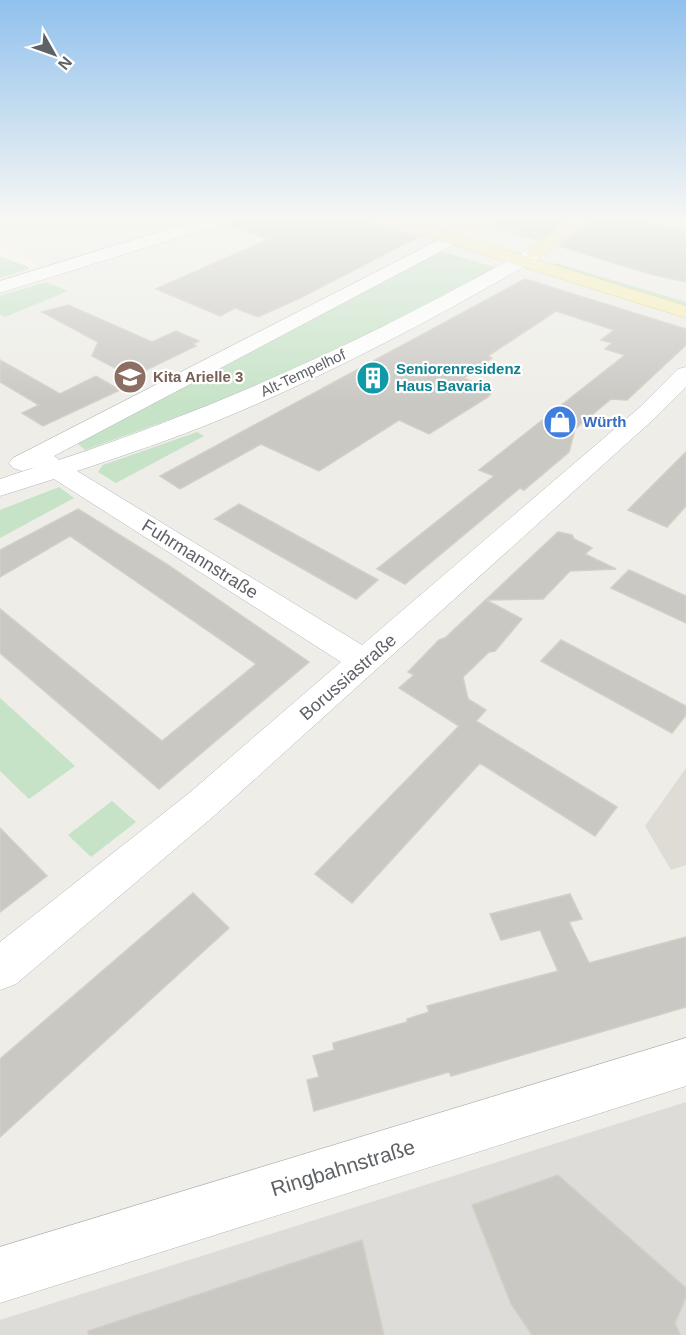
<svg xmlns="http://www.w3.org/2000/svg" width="686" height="1335" viewBox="0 0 686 1335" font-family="Helvetica,sans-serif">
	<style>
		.commercial { fill: #faf5e0 }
		.industrial { fill: #dddcd8 }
		.education { fill: #dedcd5 }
		.green { fill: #c6e3c7 }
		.building { fill: #cac8c3; stroke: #d2cfc5; stroke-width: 1.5 }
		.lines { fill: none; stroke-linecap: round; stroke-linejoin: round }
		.minor-casing { stroke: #b3b6b9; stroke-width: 1 }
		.major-casing { stroke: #e1c66d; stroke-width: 1 }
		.minor { fill: #fff; fill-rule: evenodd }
		.major { fill: #f6eeb4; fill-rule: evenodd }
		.labels { text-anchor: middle; stroke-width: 4.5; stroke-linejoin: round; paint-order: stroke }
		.far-culture-label { font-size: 15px; font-weight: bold; fill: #0d838f; stroke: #fff; text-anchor: start }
		.far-street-label { font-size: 15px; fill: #5e6165; stroke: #fff }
		.far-education-label { font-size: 15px; font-weight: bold; fill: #785e54; stroke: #fff; text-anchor: start }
		.far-shop-label { font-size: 15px; font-weight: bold; fill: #366cbe; stroke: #fff; text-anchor: start }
		.street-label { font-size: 18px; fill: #5e6165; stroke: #fff }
		.near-street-label { font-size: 21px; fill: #5e6165; stroke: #fff }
	</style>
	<rect width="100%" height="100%" fill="#eeede7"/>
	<!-- commercial -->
	<path class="commercial" d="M0,242L40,266L0,278Z"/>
	<!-- industrial -->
	<path class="industrial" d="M686,1102V1335H0V1320Z"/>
	<!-- education -->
	<path class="education" d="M686,768V865L671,870L645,826Z"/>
	<!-- green -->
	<path class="green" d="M510,216H576L541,241L533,239L545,231L527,226L514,234L490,227Z
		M441,251L496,268L318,360L238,395L85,450L77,443Z
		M0,256L28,267L29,269L0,278Z
		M555,263L686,302V307L550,266Z
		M46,282L68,291L5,317L0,314V296Z
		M197,432L204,436L116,483L98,472L103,465Z
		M59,487L74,498L0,538V510Z
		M0,698L75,766L29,799L0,771Z
		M112,801L136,822L91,857L68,835Z"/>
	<!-- building -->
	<path class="building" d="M238,216H369L372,222L418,237L300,298L258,317L235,308L220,316L156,289L269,239L225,225L235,222Z
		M541,216H571L537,240L514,234Z
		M596,216H627L686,232V282L650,274L559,246Z
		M525,279L686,329V345L627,400L611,399L575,429L569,452L524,490L520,488L405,584L377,569L494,476L479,470L625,355L605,349L612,343L601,340L614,330L556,311L488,356L492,358L464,378L493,391L488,397L429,434L399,420L319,471L261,444L180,489L160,476Z
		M68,305L152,342L176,331L199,341L193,344L196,346L132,377L92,356L98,342L42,312Z
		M0,360L60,394L96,376L120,390L43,426L22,413L39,405L0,382Z
		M686,452V506L667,527L628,510Z
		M239,504L283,528L378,580L356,599L215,519Z
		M78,509L168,565L309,662L159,789L0,653V609L162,741L256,664L70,536L0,577V550Z
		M558,532L572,535L574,539L592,548L585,554L616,569L570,571L543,599L486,600L522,619L495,651L489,652L463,677L468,699L486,710L476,721L617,807L595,836L480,763L352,903L315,874L459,726L399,688L414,675L408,672L439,640L445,638Z
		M629,570L686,596V623L611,588Z
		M561,640L686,706V715L672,733L541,661Z
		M0,828L47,876L0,912Z
		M193,893L229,928L0,1137V1059Z
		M570,894L582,919L569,922L589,963L686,937V1007L451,1076L449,1072L314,1111L307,1080L319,1077L313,1056L334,1050L333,1043L407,1022V1019L429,1012L427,1006L558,971L540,930L501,940L490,914Z
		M558,1175L686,1288V1297L675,1323L680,1335H532L511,1304L472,1205Z
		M362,1240L384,1335H88V1331Z"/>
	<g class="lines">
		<!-- minor casing -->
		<g class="minor-casing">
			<path id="minor" d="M86,216L76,222L68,217V216Z
				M210,216H236L234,220L0,293V281Z
				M464,227L470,228L473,232L470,236L54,456L59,460C228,404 374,336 529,249H541L544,253L541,257C437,317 331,374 219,420C173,439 125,455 77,471L362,645L639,408L678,369L686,367V387L655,418L214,816L16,984L0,990V942L188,794L341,662L54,479L0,496V479L36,467L22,471L13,468L9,463L13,458Z
				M686,1038V1086L0,1303V1247Z"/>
		</g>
		<!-- major casing -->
		<g class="major-casing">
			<path id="major" d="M371,216H397L457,235L455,232L458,228L484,216H506L464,237L686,306V318L373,220Z
				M575,216H594L541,257H529L526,253L529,249Z"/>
		</g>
		<!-- minor -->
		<use href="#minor" class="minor"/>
		<!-- major -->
		<use href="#major" class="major"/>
	</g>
	<!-- sky -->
	<linearGradient id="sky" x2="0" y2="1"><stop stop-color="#91c1ed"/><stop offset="0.54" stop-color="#f7f7f4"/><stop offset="1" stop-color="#f7f7f4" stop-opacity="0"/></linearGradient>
	<rect width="686" height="403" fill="url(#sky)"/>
	<!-- icons -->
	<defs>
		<g id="school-disc" transform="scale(1.725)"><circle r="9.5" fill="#8d6e63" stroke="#fff"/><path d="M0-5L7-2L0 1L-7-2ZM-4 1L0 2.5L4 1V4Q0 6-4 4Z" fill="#fff"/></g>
		<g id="building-disc" transform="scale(1.725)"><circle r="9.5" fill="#0f9aa8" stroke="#fff"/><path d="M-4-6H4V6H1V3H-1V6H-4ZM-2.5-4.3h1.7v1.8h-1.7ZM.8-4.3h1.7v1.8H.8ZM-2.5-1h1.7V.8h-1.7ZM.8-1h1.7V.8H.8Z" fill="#fff"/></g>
		<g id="shop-disc" transform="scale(1.725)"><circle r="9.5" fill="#3f7fe0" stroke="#fff"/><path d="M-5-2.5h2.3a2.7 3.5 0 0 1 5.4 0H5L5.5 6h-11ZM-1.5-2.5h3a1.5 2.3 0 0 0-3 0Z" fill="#fff"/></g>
	</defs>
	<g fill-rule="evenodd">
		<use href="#school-disc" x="130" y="377"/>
		<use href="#building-disc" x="373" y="378"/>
		<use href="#shop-disc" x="560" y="422"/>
	</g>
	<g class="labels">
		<!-- far-culture labels -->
		<g class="far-culture-label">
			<text x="396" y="374">Seniorenresidenz<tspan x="396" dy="17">Haus Bavaria</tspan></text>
		</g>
		<!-- far-street labels -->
		<g class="far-street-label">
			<text transform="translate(303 373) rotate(-25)" y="5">Alt-Tempelhof</text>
		</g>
		<!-- far-education labels -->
		<g class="far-education-label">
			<text x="153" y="382">Kita Arielle 3</text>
		</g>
		<!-- far-shop labels -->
		<g class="far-shop-label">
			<text x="583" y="427">Würth</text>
		</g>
		<!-- street labels -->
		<g class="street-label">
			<text transform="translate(200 559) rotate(32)" y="6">Fuhrmannstraße</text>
			<text transform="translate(348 677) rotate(-41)" y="6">Borussiastraße</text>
		</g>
		<!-- near-street labels -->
		<g class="near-street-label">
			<text transform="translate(343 1168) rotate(-17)" y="7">Ringbahnstraße</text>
		</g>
	</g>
	<!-- north arrow -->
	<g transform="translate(54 54) rotate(130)" stroke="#ffffff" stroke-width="4.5" paint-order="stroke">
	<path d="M0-4.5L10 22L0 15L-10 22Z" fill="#5e6165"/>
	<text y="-9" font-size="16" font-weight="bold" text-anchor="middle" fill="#5e6165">N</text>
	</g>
</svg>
